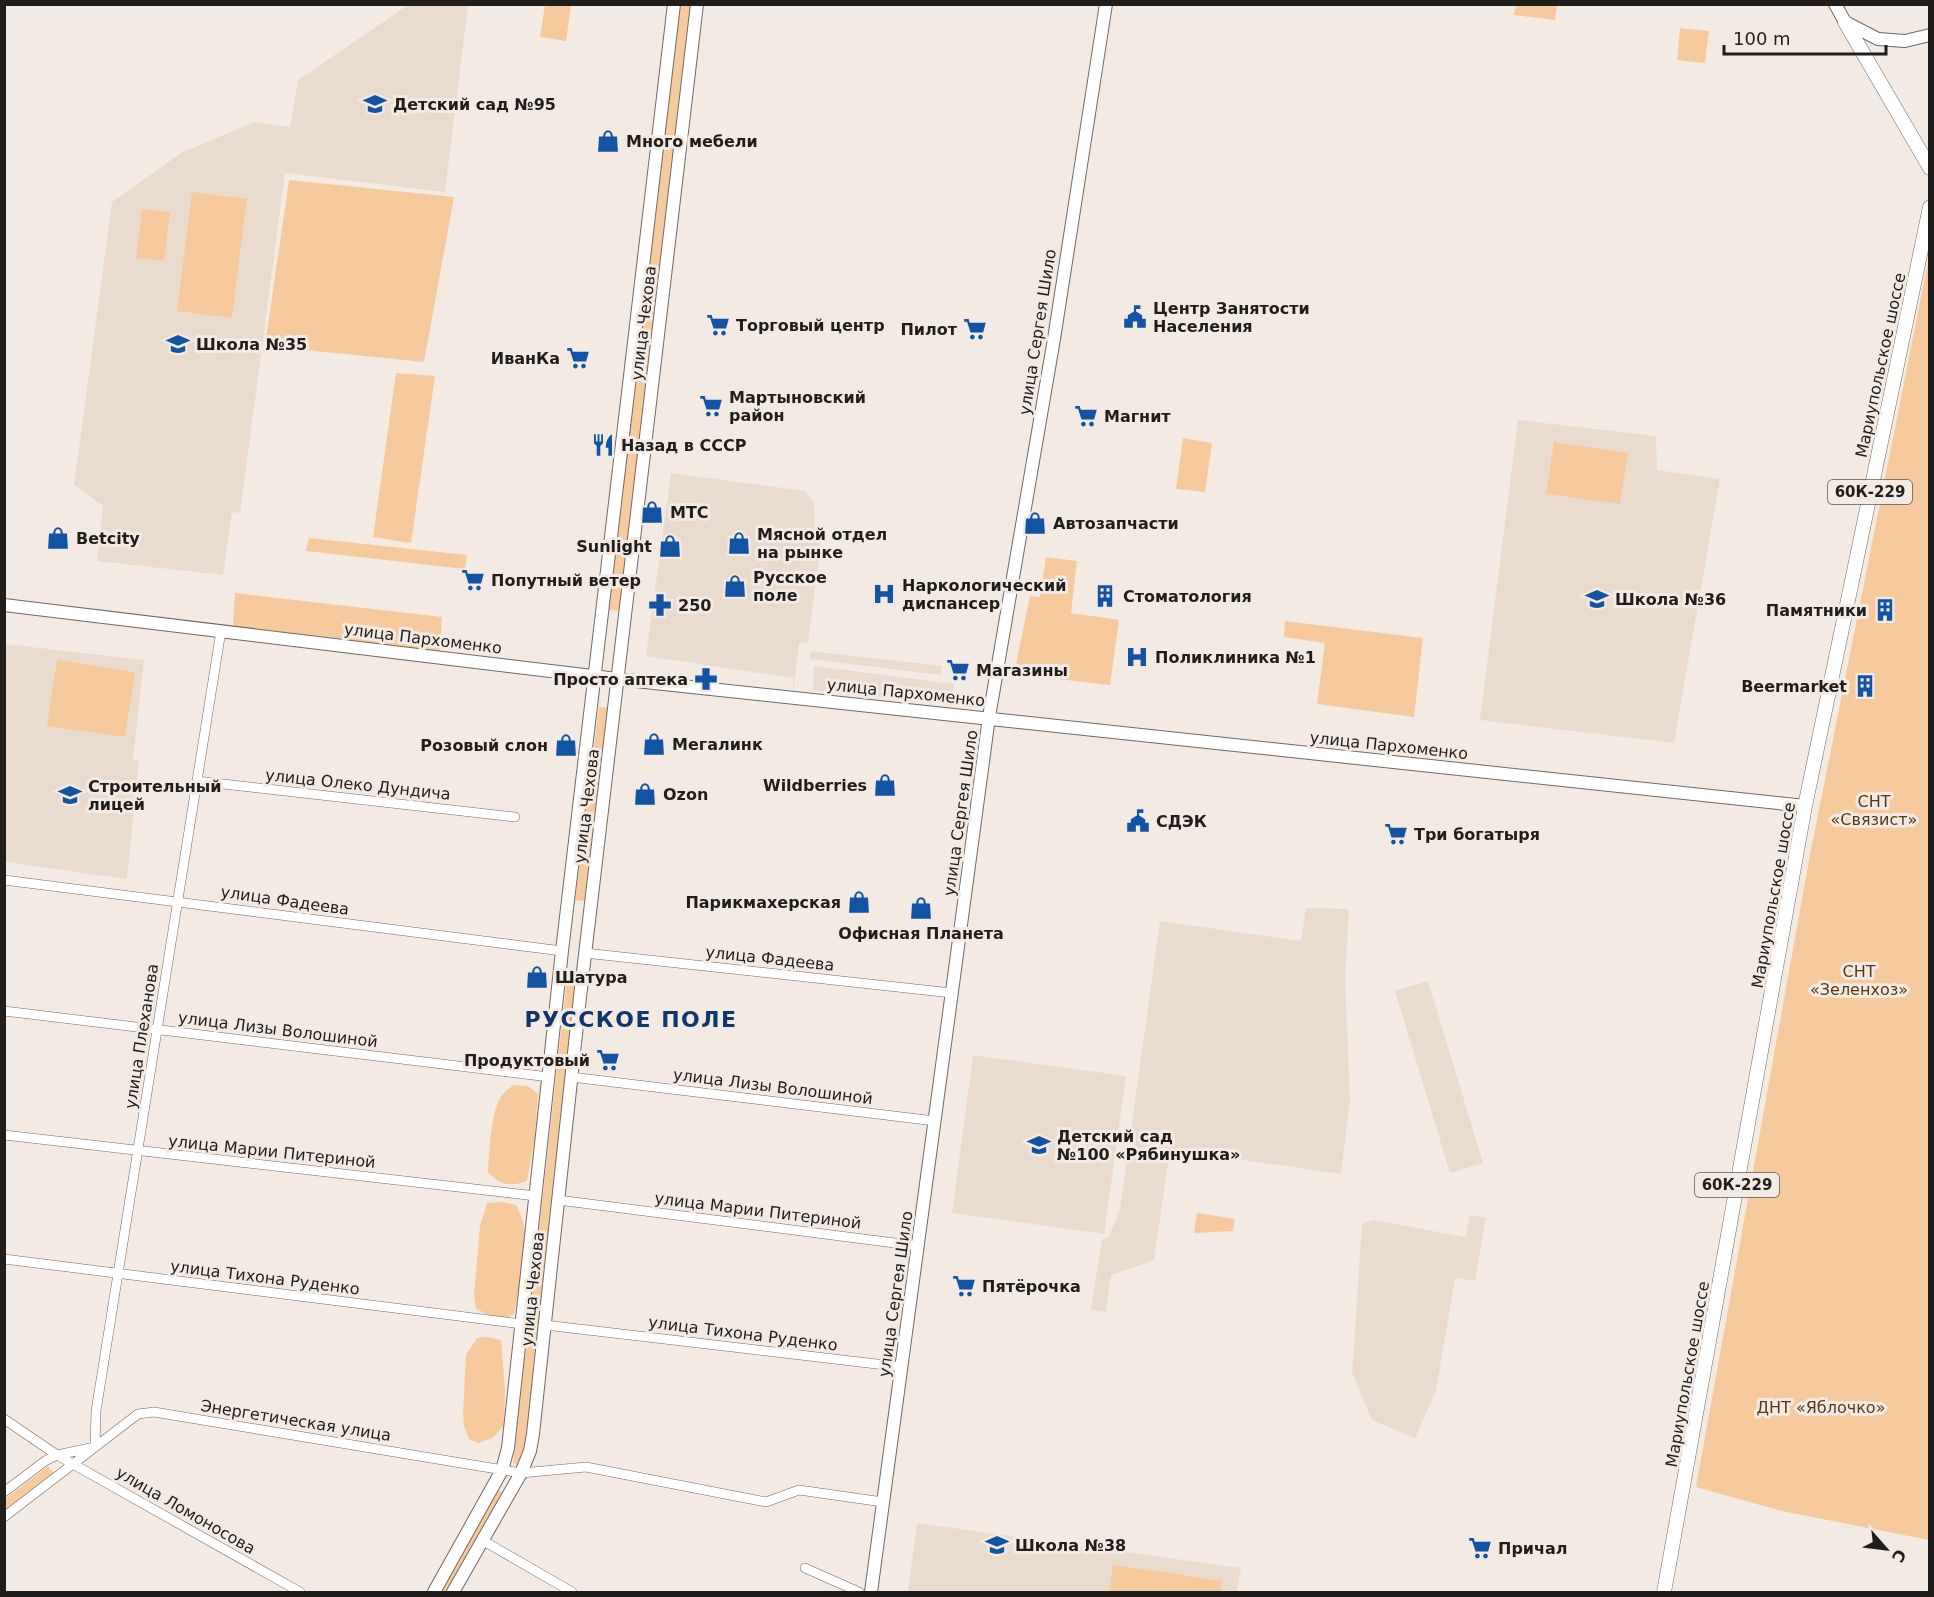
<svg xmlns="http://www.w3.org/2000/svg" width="1934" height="1597" viewBox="0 0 1934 1597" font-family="'DejaVu Sans',sans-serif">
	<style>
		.built { fill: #e9dccf }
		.green { fill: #f7ca9e }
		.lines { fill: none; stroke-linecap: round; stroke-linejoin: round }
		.street-casing { stroke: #706963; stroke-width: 10 }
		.secondary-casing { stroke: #706963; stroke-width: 14 }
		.primary-casing { stroke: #706963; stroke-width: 15 }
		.street { stroke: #fff; stroke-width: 9 }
		.secondary { stroke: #fff; stroke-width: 12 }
		.primary { stroke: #fff; stroke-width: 14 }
		.labels { text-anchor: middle; stroke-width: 6; stroke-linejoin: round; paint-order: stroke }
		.shield { fill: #f2eae3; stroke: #5f5a57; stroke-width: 1.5 }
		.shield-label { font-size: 15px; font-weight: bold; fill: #201d1b }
		.poi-label { font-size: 16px; font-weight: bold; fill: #201d1b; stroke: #f2eae3; text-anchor: start }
		.street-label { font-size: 16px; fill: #201d1b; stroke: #f2eae3 }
		.park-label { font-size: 16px; fill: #593814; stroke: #f2eae3 }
		.district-label { font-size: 22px; font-weight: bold; letter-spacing: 1.5px; fill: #10376b; stroke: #f2eae3 }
	</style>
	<rect width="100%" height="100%" fill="#f2eae3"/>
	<!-- built -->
	<path class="built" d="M408,5H468L445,192L285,173L240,513L232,512L223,575L97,561L103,506L74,485L112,202L181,153L254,122L290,127L298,80Z
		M1518,420L1656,436L1657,470L1720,479L1674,743L1480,720Z
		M671,473L805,491L814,502L815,528L823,529L808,642L799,643L793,693V678L646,656Z
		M5,644L144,660L133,760L139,761L127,879L5,862Z
		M810,651L942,666L941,675L810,659Z
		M814,666L954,684L951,704L813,690Z
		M1306,908L1349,909L1345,978L1350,1100L1341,1174L1173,1150L1168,1163L1154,1260L1111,1275L1106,1312L1091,1310L1102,1239L1109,1237L1120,1209L1160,921L1301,941Z
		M1428,981L1483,1163L1450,1173L1395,991Z
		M973,1055L1126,1076L1104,1234L952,1213Z
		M1470,1215L1486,1218L1475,1281L1455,1278L1436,1391L1415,1438L1372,1420L1352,1373L1362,1224L1373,1220L1465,1237Z
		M917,1523L1241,1568L1237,1592H908Z"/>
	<!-- green -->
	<path class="green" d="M1516,4L1557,5L1555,20L1514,15Z
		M545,5H571L566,41L540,37Z
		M679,5H692L620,611L608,610Z
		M1680,28L1709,31L1705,63L1677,60Z
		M289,180L454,197L424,362L265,346Z
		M192,192L247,199L232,318L177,311Z
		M142,209L170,212L164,261L136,258Z
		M1929,257L1930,1540H1929L1782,1511L1696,1487L1810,855Z
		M396,373L435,376L411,543L373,537Z
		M1183,438L1212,443L1205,492L1176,489Z
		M1554,442L1628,453L1620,504L1546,494Z
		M309,538L467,555L465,569L306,551Z
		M1046,557L1077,561L1071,613L1119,620L1110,685L1014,674L1030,596L1040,597Z
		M235,593L442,617L440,651L233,627Z
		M1285,621L1423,638L1414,717L1317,704L1325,643L1284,637Z
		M57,660L135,672L125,737L47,726Z
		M599,707L609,708L585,901L575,900Z
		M568,970L578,971L527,1436L523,1452L517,1464L513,1463Z
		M514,1085L528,1086L538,1094L535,1137L527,1181C511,1187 499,1185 488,1172C489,1155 491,1117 498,1103C501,1095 507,1089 514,1085Z
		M502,1202L516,1205C535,1237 520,1279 514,1314L501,1321L476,1309L474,1295L480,1226L487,1203Z
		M1197,1213L1235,1219L1233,1231L1194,1233Z
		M487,1337L501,1340L505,1390L504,1426L492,1438L478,1443L469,1439L464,1426L463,1414L466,1355L477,1338Z
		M48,1466L54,1473L5,1510V1499Z
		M498,1490L504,1493L447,1592H440Z
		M1113,1565L1222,1581L1220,1592H1109Z"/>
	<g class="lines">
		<!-- street casing -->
		<g class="street-casing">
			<path id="street" d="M197,781L515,817
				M4,880L562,951
				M585,953L952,993
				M4,1011L549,1077
				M571,1077L935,1121
				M4,1135L536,1196
				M558,1200L918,1246
				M4,1259L522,1324
				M545,1325L902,1367
				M4,1419L57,1455L300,1592
				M4,1492L45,1461L57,1455L95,1447L96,1411L221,631
				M4,1517L138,1414L154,1412L521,1473L586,1467L766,1502L799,1490L883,1502
				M482,1540L572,1592
				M805,1568L859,1592"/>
		</g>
		<!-- secondary casing -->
		<g class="secondary-casing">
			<path id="secondary" d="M1835,4L1845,22L1878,39L1905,41L1930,35
				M4,605L617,679L1805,806
				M434,1592L502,1470L508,1448L562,951L674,4
				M453,1592L521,1473L530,1451L533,1434L580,997L697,4
				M871,1592L989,717L1054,339L1106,4"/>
		</g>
		<!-- primary casing -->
		<g class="primary-casing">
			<path id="primary" d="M1845,22L1930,168
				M1664,1592L1805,806L1930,207"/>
		</g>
		<!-- street -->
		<use href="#street" class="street"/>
		<!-- secondary -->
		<use href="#secondary" class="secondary"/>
		<!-- primary -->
		<use href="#primary" class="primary"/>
	</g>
	<!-- icons -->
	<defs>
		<g id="school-bare" transform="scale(1.8)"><path d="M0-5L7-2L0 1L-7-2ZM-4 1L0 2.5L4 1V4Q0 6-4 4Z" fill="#1353a3" stroke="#f2eae3" stroke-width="2.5" paint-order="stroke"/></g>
		<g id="shop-bare" transform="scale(1.8)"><path d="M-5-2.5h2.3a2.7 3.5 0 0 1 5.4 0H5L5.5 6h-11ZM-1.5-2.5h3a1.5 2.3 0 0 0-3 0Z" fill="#1353a3" stroke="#f2eae3" stroke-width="2.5" paint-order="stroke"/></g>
		<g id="civic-bare" transform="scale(1.8)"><path d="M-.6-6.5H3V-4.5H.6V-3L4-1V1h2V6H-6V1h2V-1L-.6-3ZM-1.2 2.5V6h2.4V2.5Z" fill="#1353a3" stroke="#f2eae3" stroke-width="2.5" paint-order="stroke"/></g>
		<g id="supermarket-bare" transform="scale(1.8)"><path d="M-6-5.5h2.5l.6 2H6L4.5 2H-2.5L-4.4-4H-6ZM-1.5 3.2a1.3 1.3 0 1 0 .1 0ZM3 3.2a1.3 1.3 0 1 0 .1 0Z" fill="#1353a3" stroke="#f2eae3" stroke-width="2.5" paint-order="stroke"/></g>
		<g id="restaurant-bare" transform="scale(1.8)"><path d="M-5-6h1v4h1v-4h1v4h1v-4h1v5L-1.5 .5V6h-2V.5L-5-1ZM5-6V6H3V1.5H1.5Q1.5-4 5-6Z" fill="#1353a3" stroke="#f2eae3" stroke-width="2.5" paint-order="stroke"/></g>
		<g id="hospital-bare" transform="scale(1.8)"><path d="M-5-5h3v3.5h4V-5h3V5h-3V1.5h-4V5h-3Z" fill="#1353a3" stroke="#f2eae3" stroke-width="2.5" paint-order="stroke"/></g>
		<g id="building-bare" transform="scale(1.8)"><path d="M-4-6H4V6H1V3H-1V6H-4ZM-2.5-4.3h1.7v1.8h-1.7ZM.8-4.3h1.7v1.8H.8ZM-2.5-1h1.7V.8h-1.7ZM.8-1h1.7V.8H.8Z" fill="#1353a3" stroke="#f2eae3" stroke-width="2.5" paint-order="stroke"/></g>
		<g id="pharmacy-bare" transform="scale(1.8)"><path d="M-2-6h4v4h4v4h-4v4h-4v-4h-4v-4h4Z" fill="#1353a3" stroke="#f2eae3" stroke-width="2.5" paint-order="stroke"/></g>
		<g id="university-bare" transform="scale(1.8)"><path d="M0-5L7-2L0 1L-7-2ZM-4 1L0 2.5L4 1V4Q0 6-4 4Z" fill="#1353a3" stroke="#f2eae3" stroke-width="2.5" paint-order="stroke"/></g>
	</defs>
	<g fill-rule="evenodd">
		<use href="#school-bare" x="375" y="104"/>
		<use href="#shop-bare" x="608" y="141"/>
		<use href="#civic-bare" x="1135" y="317"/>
		<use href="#supermarket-bare" x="718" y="325"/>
		<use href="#supermarket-bare" x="975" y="329"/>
		<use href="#school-bare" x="178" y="344"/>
		<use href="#supermarket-bare" x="578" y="358"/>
		<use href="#supermarket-bare" x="711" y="406"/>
		<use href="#supermarket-bare" x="1086" y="416"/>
		<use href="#restaurant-bare" x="603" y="445"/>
		<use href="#shop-bare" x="652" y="512"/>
		<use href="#shop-bare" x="1035" y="523"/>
		<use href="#shop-bare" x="58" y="538"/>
		<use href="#shop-bare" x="739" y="543"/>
		<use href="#shop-bare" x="670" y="546"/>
		<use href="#supermarket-bare" x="473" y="580"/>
		<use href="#shop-bare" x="735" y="586"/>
		<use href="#hospital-bare" x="884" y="594"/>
		<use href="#building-bare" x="1105" y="596"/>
		<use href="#school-bare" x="1597" y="599"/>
		<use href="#pharmacy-bare" x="660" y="605"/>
		<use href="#building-bare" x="1885" y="610"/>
		<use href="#hospital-bare" x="1137" y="657"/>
		<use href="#supermarket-bare" x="958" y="670"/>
		<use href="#pharmacy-bare" x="706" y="679"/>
		<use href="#building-bare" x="1865" y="686"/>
		<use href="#shop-bare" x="654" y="744"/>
		<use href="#shop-bare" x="566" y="745"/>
		<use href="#shop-bare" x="885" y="785"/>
		<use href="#shop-bare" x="645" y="794"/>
		<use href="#university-bare" x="70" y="795"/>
		<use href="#civic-bare" x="1138" y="821"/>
		<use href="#supermarket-bare" x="1396" y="834"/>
		<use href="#shop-bare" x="859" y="902"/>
		<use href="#shop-bare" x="921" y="908"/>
		<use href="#shop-bare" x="537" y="977"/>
		<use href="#supermarket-bare" x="608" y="1060"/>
		<use href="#school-bare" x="1039" y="1145"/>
		<use href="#supermarket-bare" x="964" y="1286"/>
		<use href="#school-bare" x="997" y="1545"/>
		<use href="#supermarket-bare" x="1480" y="1548"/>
	</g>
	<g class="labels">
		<!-- shield labels -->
		<g class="shield">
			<rect x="1828" y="480" width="84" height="24" rx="4.5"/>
			<rect x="1695" y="1173" width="84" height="24" rx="4.5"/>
		</g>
		<g class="shield-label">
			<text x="1870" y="497">60К-229</text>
			<text x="1737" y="1190">60К-229</text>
		</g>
		<!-- poi labels -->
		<g class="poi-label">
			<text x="393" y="110">Детский сад №95</text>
			<text x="626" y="147">Много мебели</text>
			<text x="1153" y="314">Центр Занятости<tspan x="1153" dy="18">Населения</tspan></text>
			<text x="736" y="331">Торговый центр</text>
			<text x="957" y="335" text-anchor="end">Пилот</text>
			<text x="196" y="350">Школа №35</text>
			<text x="560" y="364" text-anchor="end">ИванКа</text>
			<text x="729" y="403">Мартыновский<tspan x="729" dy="18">район</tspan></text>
			<text x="1104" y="422">Магнит</text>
			<text x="621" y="451">Назад в СССР</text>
			<text x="670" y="518">МТС</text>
			<text x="1053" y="529">Автозапчасти</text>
			<text x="757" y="540">Мясной отдел<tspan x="757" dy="18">на рынке</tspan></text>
			<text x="76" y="544">Betcity</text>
			<text x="652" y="552" text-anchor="end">Sunlight</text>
			<text x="753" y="583">Русское<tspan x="753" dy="18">поле</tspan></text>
			<text x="491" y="586">Попутный ветер</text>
			<text x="902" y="591">Наркологический<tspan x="902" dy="18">диспансер</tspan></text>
			<text x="1123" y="602">Стоматология</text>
			<text x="1615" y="605">Школа №36</text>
			<text x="678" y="611">250</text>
			<text x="1867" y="616" text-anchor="end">Памятники</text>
			<text x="1155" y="663">Поликлиника №1</text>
			<text x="976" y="676">Магазины</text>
			<text x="688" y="685" text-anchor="end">Просто аптека</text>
			<text x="1847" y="692" text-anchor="end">Beermarket</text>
			<text x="672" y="750">Мегалинк</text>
			<text x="548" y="751" text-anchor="end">Розовый слон</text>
			<text x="867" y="791" text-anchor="end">Wildberries</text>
			<text x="88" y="792">Строительный<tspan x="88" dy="18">лицей</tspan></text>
			<text x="663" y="800">Ozon</text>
			<text x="1156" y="827">СДЭК</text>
			<text x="1414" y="840">Три богатыря</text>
			<text x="841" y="908" text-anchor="end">Парикмахерская</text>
			<text x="921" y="939" text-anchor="middle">Офисная Планета</text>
			<text x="555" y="983">Шатура</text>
			<text x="590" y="1066" text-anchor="end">Продуктовый</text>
			<text x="1057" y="1142">Детский сад<tspan x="1057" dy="18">№100 «Рябинушка»</tspan></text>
			<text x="982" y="1292">Пятёрочка</text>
			<text x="1015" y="1551">Школа №38</text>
			<text x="1498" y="1554">Причал</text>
		</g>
		<!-- street labels -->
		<g class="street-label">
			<text transform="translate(643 323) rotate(-83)" y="6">улица Чехова</text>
			<text transform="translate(1037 332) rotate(-81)" y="6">улица Сергея Шило</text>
			<text transform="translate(1880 365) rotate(-78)" y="6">Мариупольское шоссе</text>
			<text transform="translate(423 638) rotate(7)" y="6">улица Пархоменко</text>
			<text transform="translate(906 692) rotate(6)" y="6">улица Пархоменко</text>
			<text transform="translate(1389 745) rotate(6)" y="6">улица Пархоменко</text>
			<text transform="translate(358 784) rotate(6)" y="6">улица Олеко Дундича</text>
			<text transform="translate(586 806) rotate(-83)" y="6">улица Чехова</text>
			<text transform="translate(960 813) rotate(-82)" y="6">улица Сергея Шило</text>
			<text transform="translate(1773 895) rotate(-80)" y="6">Мариупольское шоссе</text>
			<text transform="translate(285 900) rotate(8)" y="6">улица Фадеева</text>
			<text transform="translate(770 958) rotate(6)" y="6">улица Фадеева</text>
			<text transform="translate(278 1029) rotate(7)" y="6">улица Лизы Волошиной</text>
			<text transform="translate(141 1036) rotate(-81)" y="6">улица Плеханова</text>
			<text transform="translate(773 1086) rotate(7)" y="6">улица Лизы Волошиной</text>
			<text transform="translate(272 1151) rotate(6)" y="6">улица Марии Питериной</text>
			<text transform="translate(758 1210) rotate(7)" y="6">улица Марии Питериной</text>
			<text transform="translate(265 1277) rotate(7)" y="6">улица Тихона Руденко</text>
			<text transform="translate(532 1289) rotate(-84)" y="6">улица Чехова</text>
			<text transform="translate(895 1294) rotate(-82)" y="6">улица Сергея Шило</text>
			<text transform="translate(743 1333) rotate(7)" y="6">улица Тихона Руденко</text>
			<text transform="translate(1687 1374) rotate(-80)" y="6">Мариупольское шоссе</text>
			<text transform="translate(296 1420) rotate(9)" y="6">Энергетическая улица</text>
			<text transform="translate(186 1510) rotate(30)" y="6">улица Ломоносова</text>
		</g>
		<!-- park labels -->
		<g class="park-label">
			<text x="1874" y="807">СНТ<tspan x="1874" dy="18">«Связист»</tspan></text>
			<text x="1859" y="977">СНТ<tspan x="1859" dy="18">«Зеленхоз»</tspan></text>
			<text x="1821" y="1413">ДНТ «Яблочко»</text>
		</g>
		<!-- district labels -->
		<g class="district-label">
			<text x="631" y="1027">РУССКОЕ ПОЛЕ</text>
		</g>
	</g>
	<!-- border -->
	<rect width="1934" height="1597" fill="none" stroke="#201d1b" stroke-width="12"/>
	<!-- north arrow -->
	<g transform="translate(1886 1549) rotate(118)" stroke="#f2eae3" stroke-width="4.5" paint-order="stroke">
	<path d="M0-4.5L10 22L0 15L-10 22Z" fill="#201d1b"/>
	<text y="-9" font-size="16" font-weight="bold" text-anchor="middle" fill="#201d1b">С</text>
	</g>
	<!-- scale -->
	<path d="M1724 45v9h162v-9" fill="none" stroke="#201d1b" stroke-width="3"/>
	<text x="1733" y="45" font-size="18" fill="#201d1b" stroke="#f2eae3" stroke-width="4.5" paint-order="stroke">100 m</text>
</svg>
